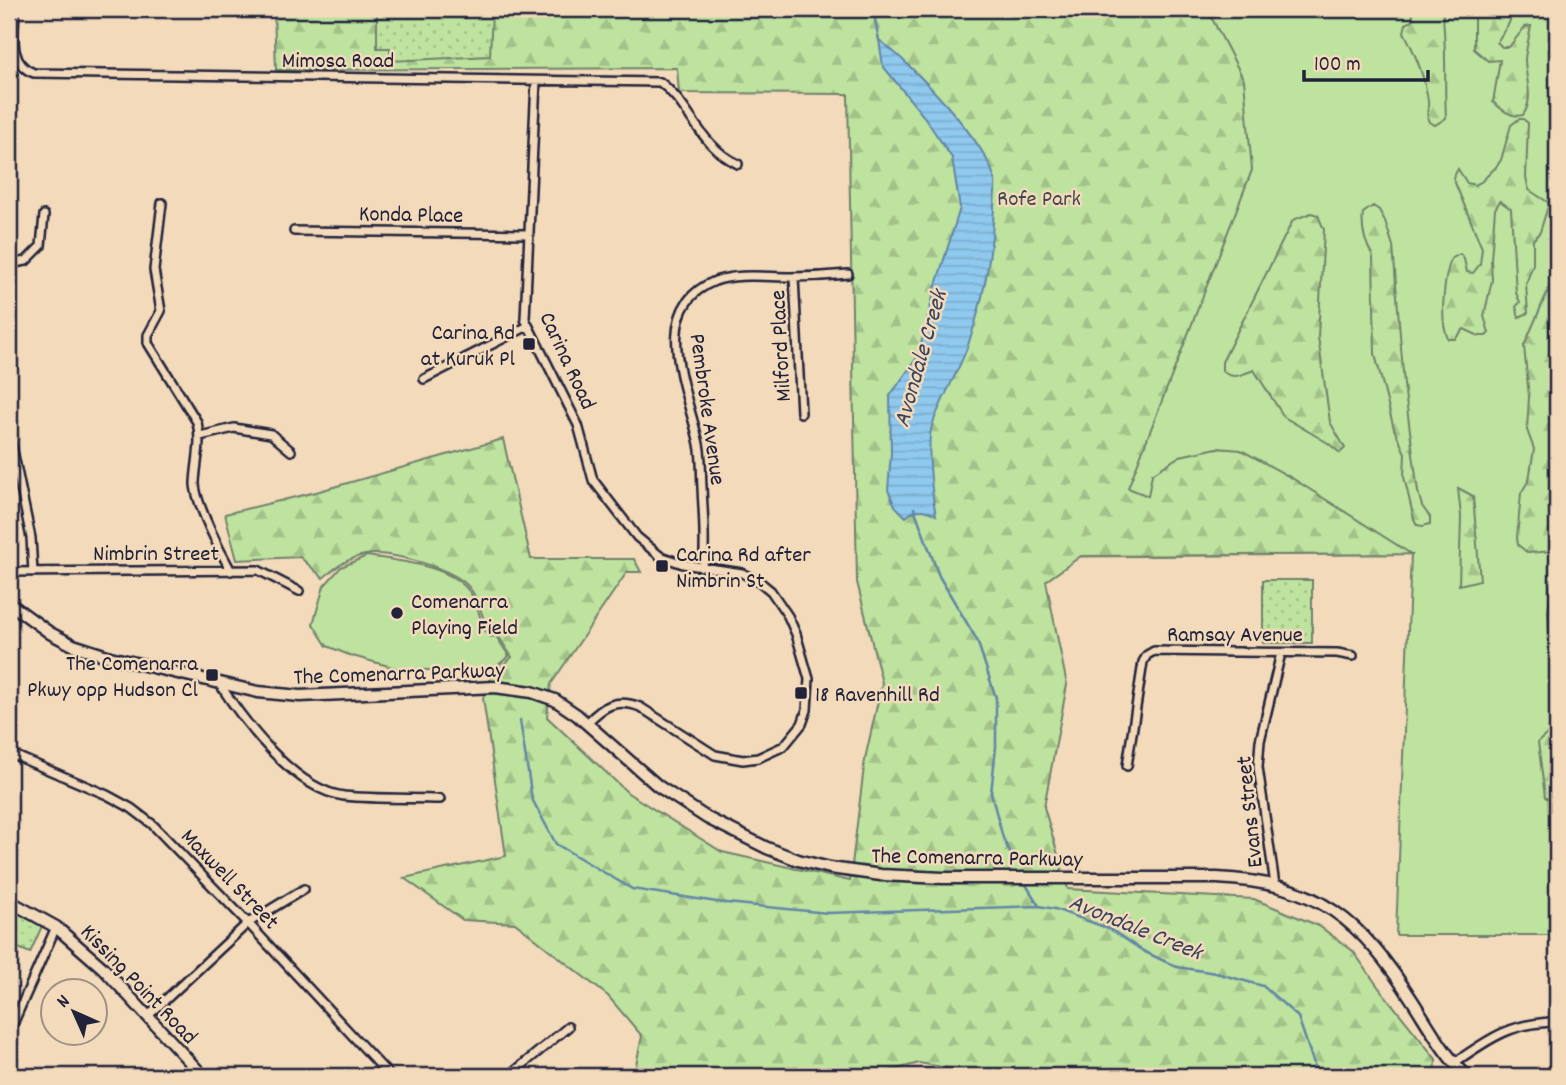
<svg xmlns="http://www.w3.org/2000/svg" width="1566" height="1085" viewBox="0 0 1566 1085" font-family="Dekko,sans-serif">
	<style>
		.grass { fill: #bde39e; stroke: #70826c; stroke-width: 2 }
		.forest { fill: url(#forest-firs); stroke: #70826c; stroke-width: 2 }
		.park { fill: url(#park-dots); stroke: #70826c; stroke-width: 2 }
		.water { fill: url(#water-rules); stroke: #6386a6; stroke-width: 2 }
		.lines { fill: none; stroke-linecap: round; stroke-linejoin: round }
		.stream { stroke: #6386a6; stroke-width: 2.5 }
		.street-casing { stroke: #22223b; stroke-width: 12 }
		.secondary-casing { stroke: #22223b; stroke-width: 15 }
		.street { stroke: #f2daba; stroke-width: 7 }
		.secondary { stroke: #f2daba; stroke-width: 10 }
		.poi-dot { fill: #22223b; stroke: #f2daba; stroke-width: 2.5 }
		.labels { text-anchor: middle; stroke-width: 5; stroke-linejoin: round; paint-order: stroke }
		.street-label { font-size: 23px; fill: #22223b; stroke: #f2daba }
		.park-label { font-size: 23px; fill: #41494f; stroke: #f2daba }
		.poi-label { font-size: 23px; fill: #22223b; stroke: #f2daba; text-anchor: start }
		.water-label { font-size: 24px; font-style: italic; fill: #38435f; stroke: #f2daba }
	</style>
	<defs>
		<pattern id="forest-firs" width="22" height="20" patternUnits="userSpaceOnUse" patternTransform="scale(1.75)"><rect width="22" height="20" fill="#bde39e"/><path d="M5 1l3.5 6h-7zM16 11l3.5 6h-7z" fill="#a2c289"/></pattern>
		<pattern id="park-dots" width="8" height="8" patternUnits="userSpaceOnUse" patternTransform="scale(1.75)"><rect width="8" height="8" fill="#bde39e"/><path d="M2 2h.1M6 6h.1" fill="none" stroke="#a2c289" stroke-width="1.8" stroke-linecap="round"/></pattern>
		<pattern id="water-rules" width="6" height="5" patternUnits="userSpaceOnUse" patternTransform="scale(1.75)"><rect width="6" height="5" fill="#8fc9ee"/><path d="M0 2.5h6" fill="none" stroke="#7baccd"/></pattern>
	</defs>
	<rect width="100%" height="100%" fill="#f2daba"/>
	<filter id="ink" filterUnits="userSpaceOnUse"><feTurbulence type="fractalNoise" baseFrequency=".0143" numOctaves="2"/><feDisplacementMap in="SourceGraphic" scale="14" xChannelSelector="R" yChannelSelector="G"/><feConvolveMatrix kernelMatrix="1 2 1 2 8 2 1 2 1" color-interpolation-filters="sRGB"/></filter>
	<g filter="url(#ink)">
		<!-- grass -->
		<path class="grass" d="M1040,9H1557V935H1396L1411,554L857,558Z
			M367,556C400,561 460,565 475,601C481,615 479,623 490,637L496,636L509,656L490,672L399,669L349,655L327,646L313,624L324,586L341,567Z"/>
		<!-- forest -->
		<path class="forest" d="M274,9H1207L1244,80L1252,170L1128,488L1148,496L1152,474L1180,456L1217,448L1241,450L1292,478L1411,554L1081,556L1046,581L1067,685L1044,807L1068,889L1254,899L1319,926L1353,951L1379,988L1436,1059L1435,1076H995L919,1063L871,1076H630L635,1070L642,1036L608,996L515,923L463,920L404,878L506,856L483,698L492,675L512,657L497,634H490C482,619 479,597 467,585C450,568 389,550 365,555C348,558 336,567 323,578L300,557L237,560L225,514L316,492L503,439L531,559H634L641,572H627L551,684L547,717L628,793L722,852L850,881L865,759L882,683L857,582L848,94L679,93L677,68L276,70Z
			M1408,9H1442C1447,45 1444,81 1446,118L1435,125L1429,122C1425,114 1429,109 1428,101C1425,77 1415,53 1404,32L1406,24L1412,21L1413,14Z
			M1474,9H1514L1509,23L1497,42L1502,47H1509L1525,27L1531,26C1529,37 1526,49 1525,59C1525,78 1535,98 1523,115C1511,118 1502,110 1493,102L1500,60L1488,61L1474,49Z
			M1519,119H1523L1528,123L1526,178L1529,190L1549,203L1540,232L1533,240V264L1526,284L1528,313L1519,317L1516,307L1520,302L1516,293L1511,209L1500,201L1495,209L1491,259L1492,280L1484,316L1489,333L1486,336H1479L1464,329L1455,339H1448C1439,319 1444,279 1451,259L1460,254L1464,259L1467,272L1473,273L1480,264L1482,248L1453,178L1458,169L1467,183L1475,185L1481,182L1495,168L1501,160L1511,125Z
			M1557,192V555L1553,551L1528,553L1518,545L1517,538L1521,493L1529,480L1534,449L1527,430L1529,397L1524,346L1556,272L1555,224Z
			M1373,206L1379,210L1385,221L1393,246L1404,385L1418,492L1422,506L1430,517V524L1423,526L1417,525L1414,519L1404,477L1405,453L1394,429L1375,354L1373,256C1364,242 1361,229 1363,213Z
			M1311,213L1318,215L1324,230L1318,337L1330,422L1345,448L1340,453L1328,443L1284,417L1254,370C1242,374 1232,381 1222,370V362L1293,220Z
			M1458,488L1473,496L1480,580L1459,585L1461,516Z
			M1557,579V805L1545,797L1538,742L1553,729L1548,612L1551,586Z"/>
		<!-- park -->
		<path class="park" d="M377,9H492L490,56L391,61L390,48H377Z
			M1263,580H1312V643H1263Z
			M9,908L42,926L30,953L9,944Z"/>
		<!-- water -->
		<path class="water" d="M879,40C908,60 991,146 995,182C996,190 994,200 994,208C992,256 983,303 967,348C957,375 941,399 932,426C926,444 932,495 936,515C925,509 917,507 906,517L895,506L888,490L891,453L890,396L918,356L936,285L960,208L952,158L925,118L883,66Z"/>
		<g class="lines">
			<!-- stream -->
			<path class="stream" d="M873,9L879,40
				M914,508L939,576L977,640L996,698V747L991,793L1003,838L1012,857
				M520,720L532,799L556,844L632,889L717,902L828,913L1039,906
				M1025,883L1039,906L1055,909L1110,929L1143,951L1177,967L1216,973L1263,986L1298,1017L1318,1076"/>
			<!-- street casing -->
			<g class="street-casing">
				<path id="street" d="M15,9C15,31 7,64 34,73L660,82C691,106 699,146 738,164
					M536,81L525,319L578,425L593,480L637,537L660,556L683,564L742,573L760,582L771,591L788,616L796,634L809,679L807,710L802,724L784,746L758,758L743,760L715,755L640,707C616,698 603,706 587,723
					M162,203L154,270L161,311L148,335V343L197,422C202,443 196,462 195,483C195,502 221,553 231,571
					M294,231L529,234
					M9,264L26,261L41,246L44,215
					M794,277L801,413
					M424,379L528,326
					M9,431L31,538L33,572
					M200,436L234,428L271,434L291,451
					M703,567C706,540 703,514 702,487C701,473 702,458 699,444C689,395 646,308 715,281C737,273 766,277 790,277C809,277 829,276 848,274
					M9,572L258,570L299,591
					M219,683C244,722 295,790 344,796C375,799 409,798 440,799
					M9,753L107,795L131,808L152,824L248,923L390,1076
					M1127,766L1143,662L1147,655L1154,651L1337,653L1353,656
					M1275,885L1258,767L1260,741L1281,653
					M148,1016L248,923L304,889
					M9,1033L56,927
					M1454,1063C1490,1038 1512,1022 1557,1022
					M509,1076L568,1027"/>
			</g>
			<!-- secondary casing -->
			<g class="secondary-casing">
				<path id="secondary" d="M9,603L50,633L73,645L110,657L258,692L300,696L495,687L532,692L555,700L577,715L658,786L707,818L767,848L798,860L830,868L881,875L943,878H1217C1319,883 1360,919 1414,1003C1430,1028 1445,1056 1467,1076
					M9,901L56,927L103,968L203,1076"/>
			</g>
			<!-- street -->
			<use href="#street" class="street"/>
			<!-- secondary -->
			<use href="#secondary" class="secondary"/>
		</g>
	</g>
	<!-- markers -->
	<g class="poi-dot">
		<rect x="522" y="337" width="14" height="14" rx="3.5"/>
		<rect x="655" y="559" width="14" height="14" rx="3.5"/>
		<circle cx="397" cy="613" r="7"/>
		<rect x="205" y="668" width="14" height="14" rx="3.5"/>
		<rect x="794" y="686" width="14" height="14" rx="3.5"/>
	</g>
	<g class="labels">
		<!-- street labels -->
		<g class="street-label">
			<text x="338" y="67">Mimosa Road</text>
			<text transform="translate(411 213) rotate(1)" y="8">Konda Place</text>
			<text transform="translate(779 346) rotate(-93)" y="8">Milford Place</text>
			<text transform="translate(569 360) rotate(65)" y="8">Carina Road</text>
			<text transform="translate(709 409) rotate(82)" y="8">Pembroke Avenue</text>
			<text x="156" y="560">Nimbrin Street</text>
			<text x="1235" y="641">Ramsay Avenue</text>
			<text transform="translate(399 672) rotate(-2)" y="8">The Comenarra Parkway</text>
			<text transform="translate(1248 812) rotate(-96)" y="8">Evans Street</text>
			<text transform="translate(977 856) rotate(1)" y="8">The Comenarra Parkway</text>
			<text transform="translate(231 878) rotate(46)" y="8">Maxwell Street</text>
			<text transform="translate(140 983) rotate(46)" y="8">Kissing Point Road</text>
		</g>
		<!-- park labels -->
		<g class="park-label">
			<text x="1039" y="205">Rofe Park</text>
		</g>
		<!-- poi labels -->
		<g class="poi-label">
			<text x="515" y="339" text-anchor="end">Carina Rd<tspan x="515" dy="26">at Kuruk Pl</tspan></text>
			<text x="676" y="561">Carina Rd after<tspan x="676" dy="26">Nimbrin St</tspan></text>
			<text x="411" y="608">Comenarra<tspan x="411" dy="26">Playing Field</tspan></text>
			<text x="198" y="670" text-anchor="end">The Comenarra<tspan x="198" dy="26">Pkwy opp Hudson Cl</tspan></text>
			<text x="815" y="701">18 Ravenhill Rd</text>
		</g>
		<!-- water labels -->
		<g class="water-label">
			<text transform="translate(919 358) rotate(-74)" y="8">Avondale Creek</text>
			<text transform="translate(1136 926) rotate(22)" y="8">Avondale Creek</text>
		</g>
	</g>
	<!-- margin -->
	<rect width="1566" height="1085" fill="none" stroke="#f2daba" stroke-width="35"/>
	<rect x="18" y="18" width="1531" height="1050" fill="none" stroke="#22223b" stroke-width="2.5" filter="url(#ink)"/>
	<!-- north arrow -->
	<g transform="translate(74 1012) rotate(315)"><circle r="33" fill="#f2daba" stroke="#9f9087" stroke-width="2"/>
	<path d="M0-5L12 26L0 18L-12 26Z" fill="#22223b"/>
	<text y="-10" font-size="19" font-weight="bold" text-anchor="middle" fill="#22223b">N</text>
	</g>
	<!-- scale -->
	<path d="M1304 70v10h124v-10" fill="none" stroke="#22223b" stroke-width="3.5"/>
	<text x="1314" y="70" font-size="21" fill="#22223b" stroke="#f2daba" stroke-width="5" paint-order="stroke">100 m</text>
</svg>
